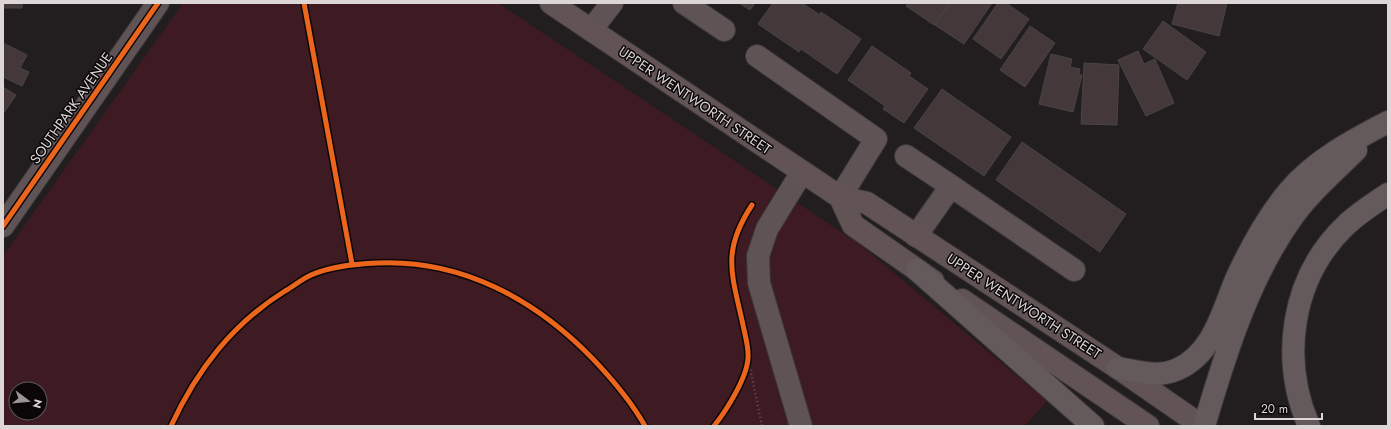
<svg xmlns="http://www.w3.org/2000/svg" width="1391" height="429" viewBox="0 0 1391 429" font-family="Jost,sans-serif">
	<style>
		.green { fill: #3e1b23; fill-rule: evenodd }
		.building { fill: #44383a; stroke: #484545 }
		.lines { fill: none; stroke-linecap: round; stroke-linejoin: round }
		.minor-casing { stroke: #3b3839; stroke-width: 24 }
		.major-casing { stroke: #3b3839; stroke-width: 24 }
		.highway-casing { stroke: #3b3839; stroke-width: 24 }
		.path { stroke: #5e5456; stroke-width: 2.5; stroke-dasharray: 1 3; stroke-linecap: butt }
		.minor { stroke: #5f5355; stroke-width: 22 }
		.major { stroke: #625355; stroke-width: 22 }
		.highway { stroke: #64595b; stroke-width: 22 }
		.cycleway-casing { stroke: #0b0708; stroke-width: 8 }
		.cycleway { stroke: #eb651d; stroke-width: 5 }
		.labels { text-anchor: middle; stroke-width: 3; stroke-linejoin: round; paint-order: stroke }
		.street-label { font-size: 14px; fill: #ddd6d7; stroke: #0b0708 }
	</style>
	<rect width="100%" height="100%" fill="#221d1e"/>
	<!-- green -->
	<path class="green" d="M183,3H498L862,246L1047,401L1025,426H3V256ZM16,389H40V413H16Z"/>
	<!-- building -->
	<path class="building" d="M3,3H22V8H3Z
		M739,3H755L750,10Z
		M773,3H802L820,15L821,12L861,39L837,74L801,49L799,52L758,24Z
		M908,3H949L934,25L906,6Z
		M950,3H992L964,44L935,25Z
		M998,3H1006L1029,19L1001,59L973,39Z
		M1178,3H1227L1219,36L1172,24Z
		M1163,21L1206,52L1187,80L1143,49Z
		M1030,26L1055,43L1025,87L1000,70Z
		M3,43L27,55L20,68L29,72L22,86L3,77Z
		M872,46L911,73L909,76L928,89L904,123L883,109L885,106L848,80Z
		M1138,51L1144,64L1155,59L1174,103L1146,116L1118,60Z
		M1051,54L1072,59L1070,67L1080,69L1079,75H1082L1073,112L1039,104Z
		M1084,63L1119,65L1117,125L1081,124Z
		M3,87L16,95L3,114Z
		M942,89L1011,137L984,176L914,128Z
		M1022,142L1126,214L1100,252L996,180Z"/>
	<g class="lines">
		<!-- minor casing -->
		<g class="minor-casing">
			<path id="minor" d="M684,3L724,30
				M591,30L612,3
				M757,56L876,139L840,197
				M906,156L951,186L916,236
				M951,186L1074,270
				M3,226L158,3
				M801,426L759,283L758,256L767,229L802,172"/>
		</g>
		<!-- major casing -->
		<g class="major-casing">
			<path id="major" d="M551,3L840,197L867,203L1118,368L1202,426
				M840,197L853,225L933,281
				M962,300L1148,426"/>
		</g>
		<!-- highway casing -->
		<g class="highway-casing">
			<path id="highway" d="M917,270L1093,426
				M1118,368C1138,372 1159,378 1178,369C1214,353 1223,309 1237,277C1251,247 1268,216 1289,191C1314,161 1353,140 1388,122
				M1204,426C1225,355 1248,280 1291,219C1309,193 1334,172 1356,150
				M1309,426C1280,359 1291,279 1344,227C1357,214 1373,204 1388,194"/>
		</g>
		<!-- path -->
		<path class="path" d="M748,358L762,426"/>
		<!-- minor -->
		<use href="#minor" class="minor"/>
		<!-- major -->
		<use href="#major" class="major"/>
		<!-- highway -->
		<use href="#highway" class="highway"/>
		<!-- cycleway casing -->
		<g class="cycleway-casing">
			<path id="cycleway" d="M304,3L352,264
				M3,226L158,3
				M171,426C197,370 232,324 285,291C294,286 302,279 311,275C332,266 355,264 377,263C461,259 535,299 593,359C612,379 631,401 645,426
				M714,426C726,411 747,378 748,358C749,348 745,335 743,325C732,274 721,252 752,205"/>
		</g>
		<!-- cycleway -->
		<use href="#cycleway" class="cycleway"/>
	</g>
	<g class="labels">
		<!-- street labels -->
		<g class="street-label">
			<text transform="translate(695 100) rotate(34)" y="5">UPPER WENTWORTH STREET</text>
			<text transform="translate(71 108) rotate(-55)" y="5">SOUTHPARK AVENUE</text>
			<text transform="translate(1024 306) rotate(33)" y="5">UPPER WENTWORTH STREET</text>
		</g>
	</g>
	<!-- border -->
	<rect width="1391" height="429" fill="none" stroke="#ddd6d7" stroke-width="8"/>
	<!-- north arrow -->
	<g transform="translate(28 401) rotate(106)"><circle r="19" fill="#0b0708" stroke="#5f5a5b"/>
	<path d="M0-3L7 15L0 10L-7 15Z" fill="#9c9596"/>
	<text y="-6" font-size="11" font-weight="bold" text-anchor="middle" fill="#ddd6d7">N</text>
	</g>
	<!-- scale -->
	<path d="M1255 413v6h67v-6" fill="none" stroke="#ddd6d7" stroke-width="2"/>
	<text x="1261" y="413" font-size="12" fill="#ddd6d7" stroke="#0b0708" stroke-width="3" paint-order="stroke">20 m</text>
</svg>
